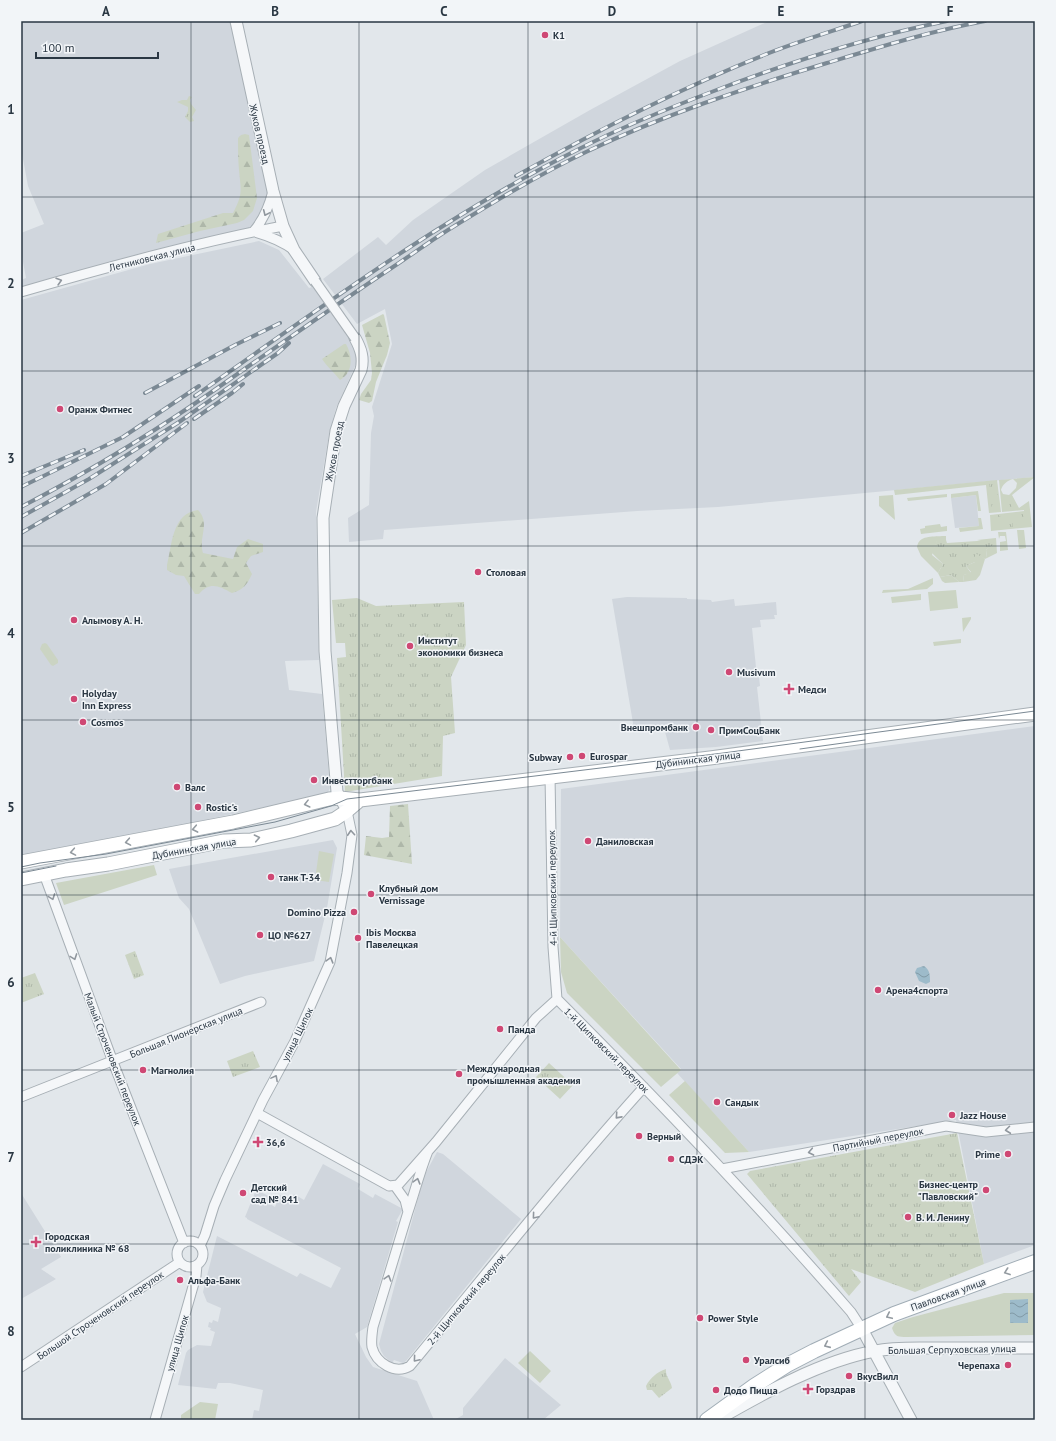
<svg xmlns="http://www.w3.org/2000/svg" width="1056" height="1441" viewBox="0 0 1056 1441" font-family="'PT Sans',sans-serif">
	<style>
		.built { fill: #d0d6dd }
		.grass { fill: #cbd4c3; fill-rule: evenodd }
		.forest { fill: url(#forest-firs) }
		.park { fill: url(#park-tufts) }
		.water { fill: url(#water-waves) }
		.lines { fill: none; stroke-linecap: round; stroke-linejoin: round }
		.minor-casing { stroke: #a7afb5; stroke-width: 11 }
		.tertiary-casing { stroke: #a7afb5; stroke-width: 13 }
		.secondary-casing { stroke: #a7afb5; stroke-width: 15 }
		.primary-casing { stroke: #a1adb6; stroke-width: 16 }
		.minor { stroke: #f5f7f9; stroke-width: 9 }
		.tertiary { stroke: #f5f7f9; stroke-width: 11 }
		.secondary { stroke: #fff; stroke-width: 13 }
		.primary { stroke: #fff; stroke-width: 14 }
		.tram { stroke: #7b8994; stroke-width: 1 }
		.rail-casing { stroke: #7b8994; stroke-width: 4 }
		.rail { stroke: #f2f5f8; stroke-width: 2.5; stroke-dasharray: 8; stroke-linecap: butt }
		.minor-bridge-casing { stroke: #a7afb5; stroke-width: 11; stroke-linecap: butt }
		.minor-bridge { stroke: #f5f7f9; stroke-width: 9 }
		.oneway { stroke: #90979e }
		.oneway2 { stroke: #949ba1 }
		.grid { fill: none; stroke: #2a3743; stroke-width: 1; stroke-opacity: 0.55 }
		.poi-dot { fill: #cf4874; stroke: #f2f5f8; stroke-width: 1.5 }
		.labels { text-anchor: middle; stroke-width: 3; stroke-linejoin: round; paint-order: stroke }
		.poi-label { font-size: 10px; font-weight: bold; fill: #2a3743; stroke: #f2f5f8; text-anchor: start }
		.street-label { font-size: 10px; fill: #2a3743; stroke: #f2f5f8 }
		.neatline { fill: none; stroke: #2a3743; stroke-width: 1.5 }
		.grid-label { font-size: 13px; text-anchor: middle; font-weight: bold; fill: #2a3743 }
	</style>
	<defs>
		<pattern id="forest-firs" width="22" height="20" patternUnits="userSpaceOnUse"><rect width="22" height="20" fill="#cbd4c3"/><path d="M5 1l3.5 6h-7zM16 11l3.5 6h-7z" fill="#aeb7a9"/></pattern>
		<pattern id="park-tufts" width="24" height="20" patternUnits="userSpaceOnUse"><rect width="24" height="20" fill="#cbd4c3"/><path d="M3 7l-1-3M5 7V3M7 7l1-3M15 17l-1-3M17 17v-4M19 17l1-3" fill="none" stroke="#aeb7a9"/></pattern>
		<pattern id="water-waves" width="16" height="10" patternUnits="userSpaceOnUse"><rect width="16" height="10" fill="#9dbbca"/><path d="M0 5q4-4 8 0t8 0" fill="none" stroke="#8099a6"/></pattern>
	</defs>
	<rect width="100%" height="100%" fill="#e2e7eb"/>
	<!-- built -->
	<path class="built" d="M21,21H234L270,199L265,215L251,229L236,235L45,281L21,287V280L26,278L21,251V233L44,224L28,186L21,148Z
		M769,21H1035V477L718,507L637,511L384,530L383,539L349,542L348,518L369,505L371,433L374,416L372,407L392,344L385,309L357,324L323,279L378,237L386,245L413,220L485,170L590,110L680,61Z
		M259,241L279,250L309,288L315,286L348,333L354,348L356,356V364L336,408L329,434L316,512L319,660L285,661L289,690L322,694L330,788L328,792L322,795L21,859V300L150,264Z
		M976,495L979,526L955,528L951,498Z
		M627,597L687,598V599L711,600L712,602L734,599L735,606L776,602L777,615H774L775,619L760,620L761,627L752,628L757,677H759L760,686L757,687L763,741L716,747L670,750L664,728L634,729L612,599Z
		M1035,726V1245L984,1264L956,1120L749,1152L677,1073L681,1069L560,937L561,789Z
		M333,840L337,848L327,908L314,961L245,976L220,984L189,909L179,898L169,869Z
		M437,1152L443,1154L521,1219L406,1361L403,1363L394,1360L392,1363L384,1356L381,1351L379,1344L424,1176Z
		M323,1164L360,1184L358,1189L373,1198L375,1194L403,1209L396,1221L398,1222L367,1327L355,1334L366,1357L373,1367L417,1381L434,1420H252L254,1410L259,1411L263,1390L230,1383H218L216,1389L178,1385L186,1353L188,1350L197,1345L211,1346L215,1332L210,1330L211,1328L208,1327L209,1322L212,1323L213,1320L218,1322L221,1308L207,1302L203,1292L217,1236L297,1277L300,1273L331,1288L341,1268L247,1219V1218L245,1217L256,1190L271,1197L268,1203L275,1207L280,1195L290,1200L294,1194L304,1200Z
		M21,1193L61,1257L41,1269L56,1279L21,1299Z
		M505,1358L561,1405L543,1420H454L463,1415V1408Z"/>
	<!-- grass -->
	<path class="grass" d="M1035,477L1012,495L1019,508L1029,501L1032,527L991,531L990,515L1024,511V510L1002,512L999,480ZM1013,479L1017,483L1016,488L1009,495L1003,494L1001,490C1002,485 1008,480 1013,479Z
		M997,480L1001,512L989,513L986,485L895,495L894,490Z
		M978,491L981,511H978L976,495L951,498V494Z
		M947,494V497L908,501L907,498Z
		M893,495L895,520L879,506V496Z
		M978,518H981L983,529L960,532L959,528L979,526Z
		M940,524L941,527L947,526V531L921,534L920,529L925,528V526Z
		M1017,530H1024L1026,548L1019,549Z
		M998,532H1006L1008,550L1000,551V542L1006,541L1005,536H1000L999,539Z
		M942,536H946V540L937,541L932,555L943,564L938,573L921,556L917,547C919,535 932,537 942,536Z
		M996,538L997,553L987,558L986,550L993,544L977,540Z
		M976,552L985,559L980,575L976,580L963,582L964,575L971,572L966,566L975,562L974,555Z
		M951,575L959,582L945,583L942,581L940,577Z
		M933,578V584L927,589L882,593L883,590L908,589Z
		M956,590L958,608L930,611L928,592Z
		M921,594V600L892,603L891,597Z
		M971,617V619L963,632L962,618Z
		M961,639V643L934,646L933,642Z
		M45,643L47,644L58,660V663L53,666L51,665L40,649L42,644Z
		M319,851L334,854L329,882L315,880Z
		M154,865L157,875L64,905L56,883Z
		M560,937L681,1070L661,1087L567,993L561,972Z
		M685,1081L749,1152L725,1153L669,1095Z
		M1004,1293H1035V1335L907,1337C898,1337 895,1337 892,1328L895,1323L913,1317Z
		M530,1351L551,1371L540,1383L518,1363Z
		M200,1402L218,1404L215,1420H181V1415Z"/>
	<!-- forest -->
	<path class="forest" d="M245,134L249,135L257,198L253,211L244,220L237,223L200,231L156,243L158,234L223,213H233C243,194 241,191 239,170C238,160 238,149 238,138L241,135Z
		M383,314L384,315L390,343L387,355L376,382L372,401L369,403L359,400L361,394L371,380L372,373L370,353L362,325Z
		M344,344H346C353,356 353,373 340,380C334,372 327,367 322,359Z
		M198,510C211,524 198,536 203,553L233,559L237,547L248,539L263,544V552L251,556L246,563L252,574C247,585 243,590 232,593C219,586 210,581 199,594H195L184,576L176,575L167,570V565C172,545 172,513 198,510Z
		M408,804L412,864L364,855L366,836L382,838L389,837L390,806Z"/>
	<!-- park -->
	<path class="park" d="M189,96L192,97L190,100L191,104L196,110L192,117L194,121L190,122L185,117L188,111V107L177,102L182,100H187Z
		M997,483L998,495L991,496L989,484Z
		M1010,498L1012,510L1004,511L1003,499Z
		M999,499L1000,511L992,512L991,500Z
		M1023,513L1025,526H1017L1016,514Z
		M1012,514L1013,527L1005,528L1004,515Z
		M1000,515L1002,528L994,529L993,516Z
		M937,540H946L947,543L992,540L994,544L986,550L987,558L985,559L975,553V562L966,566L971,573L964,575L963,582H959L951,575L940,577L938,573L943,564L932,553Z
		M357,598L376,606L464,602L466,645L451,677L455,733L443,736L442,776L345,792L337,658L346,657L345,643H336L332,600Z
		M135,951L144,975L134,979L125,955Z
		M35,973L44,994L21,1003V978Z
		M253,1051L260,1067L233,1077L227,1061Z
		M549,1063L573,1085L560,1099L536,1077Z
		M957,1133L984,1264L915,1292L851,1269L861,1282L849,1296L747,1174L750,1171Z
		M666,1369C665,1376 671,1381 672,1388L659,1398L652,1390H647L646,1386C650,1378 657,1372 666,1369Z"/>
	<!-- water -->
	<path class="water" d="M924,966C930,970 930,975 930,982L926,984L919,981L915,972L917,968Z
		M1028,1299V1323H1010V1300Z"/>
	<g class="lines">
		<!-- minor casing -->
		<g class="minor-casing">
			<path id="minor" d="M254,231C264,219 269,207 273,191
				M255,232C269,236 282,241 294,250
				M21,292C107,267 195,243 283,226
				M550,776L553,947L557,999
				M44,874L113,1062L184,1243
				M557,999C658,1100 757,1204 851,1312L862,1329
				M21,1097L261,1002
				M257,1113L389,1186L398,1185L436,1142L536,1018L557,999
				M428,1151C420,1171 415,1191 408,1212L373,1327C372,1334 371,1341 372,1347C376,1363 395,1375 410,1366C487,1273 563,1177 644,1087
				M722,1169L946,1126L986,1132L1035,1127
				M395,1186L405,1200L408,1212
				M177 1254a13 13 0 1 1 26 0a13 13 0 1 1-26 0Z
				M200,1246L205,1235L214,1206L225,1180L263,1100L295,1041L330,962L347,873L352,835L347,811
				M21,1367L180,1262
				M155,1420L196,1276L197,1265"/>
		</g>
		<!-- tertiary casing -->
		<g class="tertiary-casing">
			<path id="tertiary" d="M236,21L273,191L283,226L294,250L315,281
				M344,805L337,792L325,651L323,518L336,431L344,406L361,370C364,358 361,349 355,338
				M862,1329L911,1420
				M717,1420C764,1393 821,1361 875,1351C894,1347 915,1348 935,1348C968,1348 1002,1348 1035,1348"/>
		</g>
		<!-- secondary casing -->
		<g class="secondary-casing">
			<path id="secondary" d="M21,862L233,822L329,799L340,798L360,800L710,758L1035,714
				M21,879L66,870L108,864L224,841L251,840L291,831L335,819L347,811L360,800"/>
		</g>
		<!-- primary casing -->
		<g class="primary-casing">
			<path id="primary" d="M707,1420L754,1386L787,1365L814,1351L894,1314L1035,1262"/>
		</g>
		<!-- minor -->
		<use href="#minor" class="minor"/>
		<!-- tertiary -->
		<use href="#tertiary" class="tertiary"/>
		<!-- secondary -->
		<use href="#secondary" class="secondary"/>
		<!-- primary -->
		<use href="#primary" class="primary"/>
		<!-- tram -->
		<path class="tram" d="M800,749L865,740
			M21,867L40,863L106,854L275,822L331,806L347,799L723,753L1035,711
			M21,873L56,866"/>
		<!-- rail casing -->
		<g class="rail-casing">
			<path id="rail" d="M516,176C596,131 679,89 764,55C796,42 830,32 862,21
				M145,393L235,345L280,323
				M195,396C320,308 444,216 581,148C624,126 669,108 714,91C790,62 867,37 947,21
				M194,419L232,393L243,384
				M21,476L84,450
				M21,487L123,437L199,386
				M21,507C92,470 161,428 226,382C282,343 337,304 393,267C411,255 429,242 448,230C492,203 538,175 586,152C663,115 745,88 827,63C880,47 931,31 985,21
				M21,517L89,479L179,422L278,353L289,343
				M21,533L106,484L187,423"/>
		</g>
		<!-- rail -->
		<use href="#rail" class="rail"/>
		<!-- minor-bridge casing -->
		<g class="minor-bridge-casing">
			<path id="minor-bridge" d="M315,281L355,338"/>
		</g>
		<!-- minor-bridge -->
		<use href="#minor-bridge" class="minor-bridge"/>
	</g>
	<!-- one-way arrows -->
	<defs><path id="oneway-chevron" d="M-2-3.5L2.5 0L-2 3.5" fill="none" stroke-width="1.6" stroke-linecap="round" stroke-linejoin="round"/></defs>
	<g class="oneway">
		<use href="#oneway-chevron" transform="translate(266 213) rotate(114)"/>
		<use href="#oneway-chevron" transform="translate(59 281) rotate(-16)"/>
		<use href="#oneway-chevron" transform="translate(351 833) rotate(-94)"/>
		<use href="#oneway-chevron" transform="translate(52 897) rotate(70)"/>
		<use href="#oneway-chevron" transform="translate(74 957) rotate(70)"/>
		<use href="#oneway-chevron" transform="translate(330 960) rotate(-74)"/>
		<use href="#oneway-chevron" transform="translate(275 1078) rotate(-62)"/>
		<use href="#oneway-chevron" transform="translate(618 1116) rotate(132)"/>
		<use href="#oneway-chevron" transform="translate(1008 1130) rotate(173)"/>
		<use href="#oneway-chevron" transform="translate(811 1152) rotate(169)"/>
		<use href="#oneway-chevron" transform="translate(417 1181) rotate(-74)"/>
		<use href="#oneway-chevron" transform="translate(535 1216) rotate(130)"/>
		<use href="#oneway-chevron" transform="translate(388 1278) rotate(-73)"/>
		<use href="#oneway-chevron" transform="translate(416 1359) rotate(130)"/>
	</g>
	<g class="oneway2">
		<use href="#oneway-chevron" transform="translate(307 804) rotate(166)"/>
		<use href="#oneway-chevron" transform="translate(195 829) rotate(169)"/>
		<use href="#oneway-chevron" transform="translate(257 838) rotate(-12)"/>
		<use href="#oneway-chevron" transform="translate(128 842) rotate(170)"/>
		<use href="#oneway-chevron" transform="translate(73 852) rotate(170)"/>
		<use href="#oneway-chevron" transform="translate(1007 1272) rotate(160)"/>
		<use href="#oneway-chevron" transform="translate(889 1316) rotate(155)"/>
		<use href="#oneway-chevron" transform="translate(827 1345) rotate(156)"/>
	</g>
	<!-- grid -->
	<path class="grid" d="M191,21V1420M359,21V1420M528,21V1420M697,21V1420M865,21V1420M21,197H1035M21,371H1035M21,546H1035M21,720H1035M21,895H1035M21,1070H1035M21,1244H1035"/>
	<!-- markers -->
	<g class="poi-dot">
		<circle cx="545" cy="35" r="4"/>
		<circle cx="60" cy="409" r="4"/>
		<circle cx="478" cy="572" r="4"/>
		<circle cx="74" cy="620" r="4"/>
		<circle cx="410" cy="646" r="4"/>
		<circle cx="729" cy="672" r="4"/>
		<path d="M787 683h4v4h4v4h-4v4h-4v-4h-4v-4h4z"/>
		<circle cx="74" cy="699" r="4"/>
		<circle cx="83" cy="722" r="4"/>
		<circle cx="696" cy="727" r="4"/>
		<circle cx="711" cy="730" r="4"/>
		<circle cx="582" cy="756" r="4"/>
		<circle cx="570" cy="757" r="4"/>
		<circle cx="314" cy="780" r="4"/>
		<circle cx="177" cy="787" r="4"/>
		<circle cx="198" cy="807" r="4"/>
		<circle cx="588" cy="841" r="4"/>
		<circle cx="271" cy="877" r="4"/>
		<circle cx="371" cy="894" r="4"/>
		<circle cx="354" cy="912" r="4"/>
		<circle cx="260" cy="935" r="4"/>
		<circle cx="358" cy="938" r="4"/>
		<circle cx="878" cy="990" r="4"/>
		<circle cx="500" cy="1029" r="4"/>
		<circle cx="143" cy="1070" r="4"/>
		<circle cx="459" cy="1074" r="4"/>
		<circle cx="717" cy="1102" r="4"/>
		<circle cx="952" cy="1115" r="4"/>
		<circle cx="639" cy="1136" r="4"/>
		<path d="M256 1136h4v4h4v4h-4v4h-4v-4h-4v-4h4z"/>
		<circle cx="1008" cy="1154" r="4"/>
		<circle cx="671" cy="1159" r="4"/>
		<circle cx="986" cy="1190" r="4"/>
		<circle cx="243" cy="1193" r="4"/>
		<circle cx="908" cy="1217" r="4"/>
		<path d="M34 1236h4v4h4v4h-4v4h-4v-4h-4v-4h4z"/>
		<circle cx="180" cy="1280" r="4"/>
		<circle cx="700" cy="1318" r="4"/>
		<circle cx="746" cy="1360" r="4"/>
		<circle cx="1008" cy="1365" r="4"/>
		<circle cx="849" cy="1376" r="4"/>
		<path d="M806 1383h4v4h4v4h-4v4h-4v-4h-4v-4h4z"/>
		<circle cx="716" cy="1390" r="4"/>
	</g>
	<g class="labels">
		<!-- poi labels -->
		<g class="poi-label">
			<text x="553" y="39">К1</text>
			<text x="68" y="413">Оранж Фитнес</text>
			<text x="486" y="576">Столовая</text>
			<text x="82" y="624">Алымову А. Н.</text>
			<text x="418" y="644">Институт<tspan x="418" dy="12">экономики бизнеса</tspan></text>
			<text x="737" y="676">Musivum</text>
			<text x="798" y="693">Медси</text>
			<text x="82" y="697">Holyday<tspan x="82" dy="12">Inn Express</tspan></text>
			<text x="91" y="726">Cosmos</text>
			<text x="688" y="731" text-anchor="end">Внешпромбанк</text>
			<text x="719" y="734">ПримСоцБанк</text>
			<text x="590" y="760">Eurospar</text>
			<text x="562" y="761" text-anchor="end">Subway</text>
			<text x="322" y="784">Инвестторгбанк</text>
			<text x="185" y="791">Валс</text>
			<text x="206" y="811">Rostic's</text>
			<text x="596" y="845">Даниловская</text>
			<text x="279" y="881">танк Т-34</text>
			<text x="379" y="892">Клубный дом<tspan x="379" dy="12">Vernissage</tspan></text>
			<text x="346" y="916" text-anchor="end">Domino Pizza</text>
			<text x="366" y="936">Ibis Москва<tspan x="366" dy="12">Павелецкая</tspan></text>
			<text x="268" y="939">ЦО №627</text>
			<text x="886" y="994">Арена4спорта</text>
			<text x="508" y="1033">Панда</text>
			<text x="467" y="1072">Международная<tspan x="467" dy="12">промышленная академия</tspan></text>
			<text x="151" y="1074">Магнолия</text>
			<text x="725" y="1106">Сандык</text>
			<text x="960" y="1119">Jazz House</text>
			<text x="647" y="1140">Верный</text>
			<text x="266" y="1146">36,6</text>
			<text x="1000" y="1158" text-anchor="end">Prime</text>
			<text x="679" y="1163">СДЭК</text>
			<text x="978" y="1188" text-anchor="end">Бизнес-центр<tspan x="978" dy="12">"Павловский"</tspan></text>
			<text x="251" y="1191">Детский<tspan x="251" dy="12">сад № 841</tspan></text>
			<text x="916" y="1221">В. И. Ленину</text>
			<text x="45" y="1240">Городская<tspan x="45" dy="12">поликлиника № 68</tspan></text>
			<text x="188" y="1284">Альфа-Банк</text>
			<text x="708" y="1322">Power Style</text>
			<text x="754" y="1364">Уралсиб</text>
			<text x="1000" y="1369" text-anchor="end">Черепаха</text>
			<text x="857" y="1380">ВкусВилл</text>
			<text x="816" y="1393">Горздрав</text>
			<text x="724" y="1394">Додо Пицца</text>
		</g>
		<!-- street labels -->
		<g class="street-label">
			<text transform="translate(260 134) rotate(77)" y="4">Жуков проезд</text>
			<text transform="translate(152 257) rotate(-14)" y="4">Летниковская улица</text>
			<text transform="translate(334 451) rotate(-79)" y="4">Жуков проезд</text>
			<text transform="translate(698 759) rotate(-7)" y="4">Дубининская улица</text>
			<text transform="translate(194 848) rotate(-10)" y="4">Дубининская улица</text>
			<text transform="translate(552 888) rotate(-91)" y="4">4-й Щипковский переулок</text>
			<text transform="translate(186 1032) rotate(-22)" y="4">Большая Пионерская улица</text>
			<text transform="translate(297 1034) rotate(-64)" y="4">улица Щипок</text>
			<text transform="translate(607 1050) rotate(45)" y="4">1-й Щипковский переулок</text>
			<text transform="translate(113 1059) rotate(69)" y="4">Малый Строченовский переулок</text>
			<text transform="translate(878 1139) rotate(-11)" y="4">Партийный переулок</text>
			<text transform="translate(948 1294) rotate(-20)" y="4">Павловская улица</text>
			<text transform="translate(466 1299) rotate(-50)" y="4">2-й Щипковский переулок</text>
			<text transform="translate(100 1315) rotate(-34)" y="4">Большой Строченовский переулок</text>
			<text transform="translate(177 1343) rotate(-74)" y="4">улица Щипок</text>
			<text transform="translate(952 1349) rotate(-1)" y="4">Большая Серпуховская улица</text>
		</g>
	</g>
	<!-- border -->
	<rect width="1056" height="1441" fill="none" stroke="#f2f5f8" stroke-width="44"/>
	<!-- scale -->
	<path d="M36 52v6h122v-6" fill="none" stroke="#2a3743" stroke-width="2"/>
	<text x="42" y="52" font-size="12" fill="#2a3743" stroke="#f2f5f8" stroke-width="3" paint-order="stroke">100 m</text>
	<rect x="22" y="22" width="1012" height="1397" class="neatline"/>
	<g class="grid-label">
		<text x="106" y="16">A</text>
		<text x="275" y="16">B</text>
		<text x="444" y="16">C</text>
		<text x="612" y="16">D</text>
		<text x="781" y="16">E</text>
		<text x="950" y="16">F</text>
		<text x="11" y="114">1</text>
		<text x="11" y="288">2</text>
		<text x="11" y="463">3</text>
		<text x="11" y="638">4</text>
		<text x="11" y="812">5</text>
		<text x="11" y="987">6</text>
		<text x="11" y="1162">7</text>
		<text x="11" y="1336">8</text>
	</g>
</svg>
